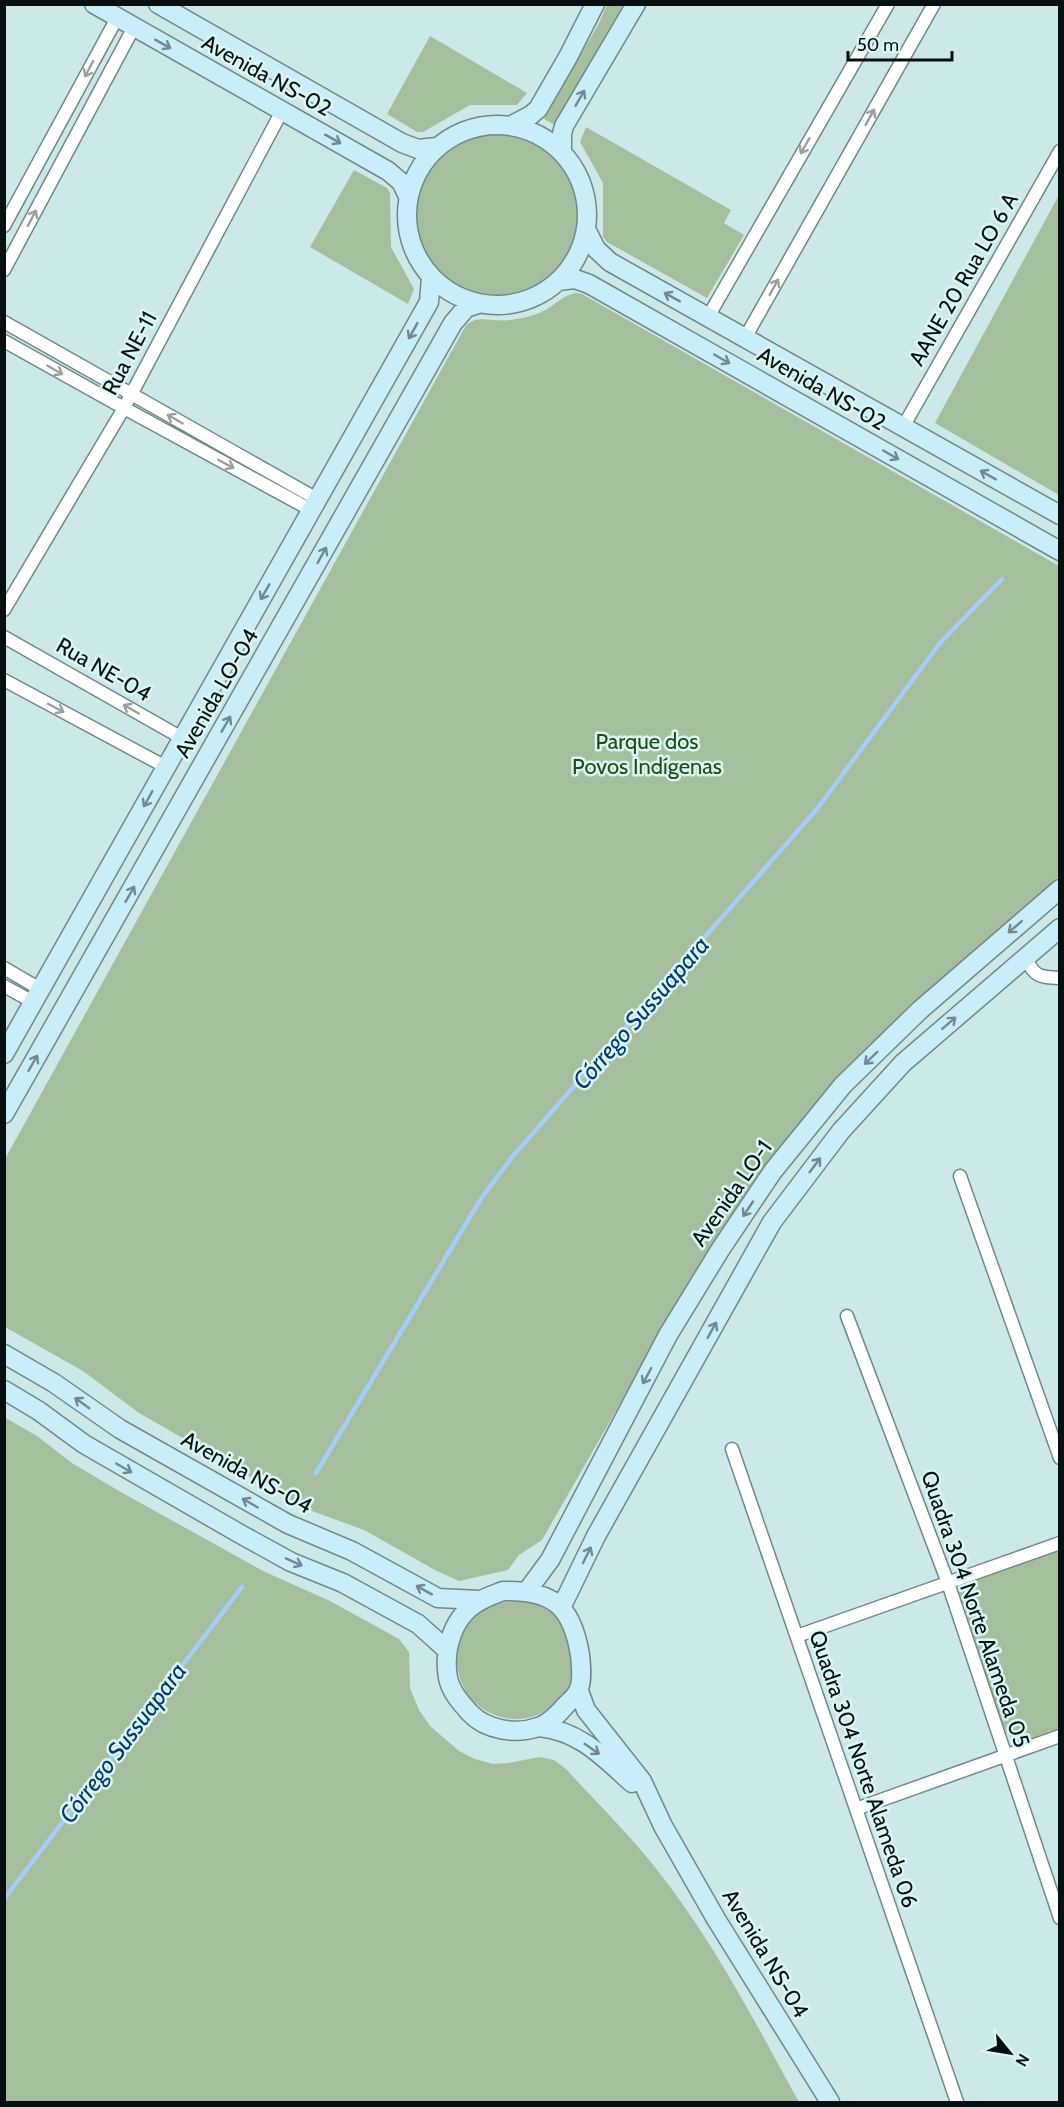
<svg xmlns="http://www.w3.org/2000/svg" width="1064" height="2107" viewBox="0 0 1064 2107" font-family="Cabin,sans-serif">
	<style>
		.green { fill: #a5be9d }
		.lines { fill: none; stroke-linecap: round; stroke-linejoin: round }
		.stream { stroke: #a6cdf9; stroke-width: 4.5 }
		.street-casing { stroke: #6f8988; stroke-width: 15 }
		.secondary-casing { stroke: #6f8988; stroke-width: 21 }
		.street { stroke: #fff; stroke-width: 12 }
		.secondary { stroke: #c8eefa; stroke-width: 18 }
		.oneway { stroke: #718a91 }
		.oneway2 { stroke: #9c9f9f }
		.labels { text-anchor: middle; stroke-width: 5; stroke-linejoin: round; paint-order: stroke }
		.street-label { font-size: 22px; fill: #071010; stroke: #daf6f5 }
		.park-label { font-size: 22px; fill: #204d0d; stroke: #daf6f5 }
		.water-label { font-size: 24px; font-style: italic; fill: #00396d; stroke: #daf6f5 }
	</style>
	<rect width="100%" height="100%" fill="#cde8e8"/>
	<!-- green -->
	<path class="green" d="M607,5H625L555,125L544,119L599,23Z
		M430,36L527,93L517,105H470L423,132H417L387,114Z
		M586,127L731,210L724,223L744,235L707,298L607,242L603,237V183L580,142Z
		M416 214a81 81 0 1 1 162 0a81 81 0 1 1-162 0Z
		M354,170L387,188L390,193L391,247L414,289L408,304L310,247Z
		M1059,195L1060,495H1059L935,423Z
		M576,293L582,294L1059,566V877L1011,918L976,955L913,1007L831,1085L764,1172L665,1325L542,1540L519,1555L508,1570L459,1581L435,1570L364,1530L312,1511L268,1487L139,1413L83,1371L5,1327V1159L465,327C476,313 494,323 510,320C523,318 535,316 547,309C557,303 564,295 576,293Z
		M4,1417L37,1436L72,1463L119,1491L263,1571L330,1601L399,1639L409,1652L410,1688L419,1710L430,1726L459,1751L475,1759L493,1764L508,1763L540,1757L554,1760L566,1769C597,1803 630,1835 658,1871C714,1942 756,2024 799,2102H5Z
		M1059,1547V1731L1020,1743L1013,1740L1003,1728L957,1588L966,1580Z
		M457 1660a59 59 0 1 1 118 0a59 59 0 1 1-118 0Z"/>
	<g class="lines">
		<!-- stream -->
		<path class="stream" d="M316,1473L482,1197L513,1156L817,809L940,643L1002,579
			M4,1899L242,1587"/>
		<!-- street casing -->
		<g class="street-casing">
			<path id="street" d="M4,226L117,18
				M4,270L134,27
				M708,317L888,4
				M4,322L317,499
				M745,338L934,4
				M4,341L124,408L311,510
				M903,427L1060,151
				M4,610L124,408L282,111
				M4,637L182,738
				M4,680L166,767
				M1025,957C1035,977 1038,977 1060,978
				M4,968L40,989
				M4,986L33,1002
				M960,1176L1060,1458
				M847,1316L948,1583L1060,1918
				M732,1449L957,2102
				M797,1636L1060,1543
				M856,1809L1060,1736"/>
		</g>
		<!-- secondary casing -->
		<g class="secondary-casing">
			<path id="secondary" d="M94,4L388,171L401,182L408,196
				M158,4L402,143L418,149L437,147
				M407 215a90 90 0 1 1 180 0a90 90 0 1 1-180 0Z
				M512,125L531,115L538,109L568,57L595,4
				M562,152V134L564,126L636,4
				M586,229L596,249L610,262L1060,515
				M558,281L575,279L589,284L1060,551
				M4,1054L429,302L431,277
				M4,1114L453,323L466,308L478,304
				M4,1354L54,1383L120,1429L288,1524L352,1551L438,1598L480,1600
				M4,1390L39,1411L84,1444L242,1535L291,1562L343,1583L418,1624L447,1650
				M503,1591C552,1590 572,1605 580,1655C581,1664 583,1682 578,1691C576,1696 570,1701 566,1705C559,1713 549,1724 538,1727C516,1735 486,1730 470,1713C461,1703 451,1692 448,1678C443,1649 453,1614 482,1600C488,1596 496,1594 503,1591Z
				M527,1591L550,1560L668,1335L720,1250L773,1171L843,1085L920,1010L1060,889
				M561,1608L596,1536L772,1222L841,1131L903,1063L1060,928
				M579,1691L586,1710L642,1781L663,1826L716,1919L830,2102
				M539,1727C580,1731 603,1757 632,1783"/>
		</g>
		<!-- street -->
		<use href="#street" class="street"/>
		<!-- secondary -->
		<use href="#secondary" class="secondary"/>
	</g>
	<!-- one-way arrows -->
	<defs><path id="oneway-shaft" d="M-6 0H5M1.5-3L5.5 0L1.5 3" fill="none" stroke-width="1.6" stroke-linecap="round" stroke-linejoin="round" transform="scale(1.5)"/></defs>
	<g class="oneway">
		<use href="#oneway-shaft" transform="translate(163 44) rotate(29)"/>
		<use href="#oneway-shaft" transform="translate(580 98) rotate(-60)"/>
		<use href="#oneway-shaft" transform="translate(333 139) rotate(29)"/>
		<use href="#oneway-shaft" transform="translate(672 297) rotate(-151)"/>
		<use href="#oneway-shaft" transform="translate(413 331) rotate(119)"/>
		<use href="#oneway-shaft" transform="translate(722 359) rotate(30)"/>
		<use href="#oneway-shaft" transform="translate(891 455) rotate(30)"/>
		<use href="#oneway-shaft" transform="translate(988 475) rotate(-151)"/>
		<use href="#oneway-shaft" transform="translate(322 555) rotate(-61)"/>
		<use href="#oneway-shaft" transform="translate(265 592) rotate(120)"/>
		<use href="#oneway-shaft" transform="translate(226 724) rotate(-60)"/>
		<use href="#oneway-shaft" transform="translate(148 799) rotate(119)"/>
		<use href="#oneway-shaft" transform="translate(130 894) rotate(-60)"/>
		<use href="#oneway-shaft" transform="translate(1015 927) rotate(139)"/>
		<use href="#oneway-shaft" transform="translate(949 1023) rotate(-41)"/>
		<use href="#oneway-shaft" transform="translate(871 1058) rotate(136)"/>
		<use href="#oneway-shaft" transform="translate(33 1063) rotate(-60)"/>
		<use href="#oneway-shaft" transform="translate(815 1165) rotate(-53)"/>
		<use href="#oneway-shaft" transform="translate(748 1209) rotate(124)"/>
		<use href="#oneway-shaft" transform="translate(712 1330) rotate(-61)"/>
		<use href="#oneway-shaft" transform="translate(647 1376) rotate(118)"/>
		<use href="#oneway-shaft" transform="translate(82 1403) rotate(-144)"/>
		<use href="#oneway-shaft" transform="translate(124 1468) rotate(30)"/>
		<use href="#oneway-shaft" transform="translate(250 1503) rotate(-150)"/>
		<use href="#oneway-shaft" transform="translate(587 1555) rotate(-64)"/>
		<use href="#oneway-shaft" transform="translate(294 1562) rotate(24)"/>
		<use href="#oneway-shaft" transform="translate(424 1590) rotate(-151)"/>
		<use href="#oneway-shaft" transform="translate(592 1749) rotate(35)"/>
	</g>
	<g class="oneway2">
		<use href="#oneway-shaft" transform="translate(89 69) rotate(118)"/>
		<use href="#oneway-shaft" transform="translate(870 117) rotate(-61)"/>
		<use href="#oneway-shaft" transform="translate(805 146) rotate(120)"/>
		<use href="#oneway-shaft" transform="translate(32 218) rotate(-62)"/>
		<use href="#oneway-shaft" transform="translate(774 287) rotate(-61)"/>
		<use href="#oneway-shaft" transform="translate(55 370) rotate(30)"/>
		<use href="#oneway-shaft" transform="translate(175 419) rotate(-150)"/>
		<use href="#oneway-shaft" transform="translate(226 464) rotate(28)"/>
		<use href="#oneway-shaft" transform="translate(56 708) rotate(28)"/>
		<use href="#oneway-shaft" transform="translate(131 709) rotate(-150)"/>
	</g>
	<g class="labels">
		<!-- street labels -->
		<g class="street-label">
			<text transform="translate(267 75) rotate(29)" y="8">Avenida NS-02</text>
			<text transform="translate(963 279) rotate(-60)" y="8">AANE 20 Rua LO 6 A</text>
			<text transform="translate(129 353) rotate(-62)" y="8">Rua NE-11</text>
			<text transform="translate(822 388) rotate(30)" y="8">Avenida NS-02</text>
			<text transform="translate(104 669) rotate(30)" y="8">Rua NE-04</text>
			<text transform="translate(216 693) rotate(-60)" y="8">Avenida LO-04</text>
			<text transform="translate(731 1193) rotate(-55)" y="8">Avenida LO-1</text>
			<text transform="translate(247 1472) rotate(29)" y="8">Avenida NS-04</text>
			<text transform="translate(976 1609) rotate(71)" y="8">Quadra 304 Norte Alameda 05</text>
			<text transform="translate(864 1769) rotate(71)" y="8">Quadra 304 Norte Alameda 06</text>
			<text transform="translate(766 1953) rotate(59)" y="8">Avenida NS-04</text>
		</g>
		<!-- park labels -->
		<g class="park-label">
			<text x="647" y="749">Parque dos<tspan x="647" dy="25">Povos Indígenas</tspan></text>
		</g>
		<!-- water labels -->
		<g class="water-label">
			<text transform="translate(641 1013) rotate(-49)" y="8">Córrego Sussuapara</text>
			<text transform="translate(123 1743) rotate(-53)" y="8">Córrego Sussuapara</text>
		</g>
	</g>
	<!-- border -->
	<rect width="1064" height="2107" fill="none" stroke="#071010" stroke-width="12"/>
	<!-- north arrow -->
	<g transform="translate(1010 2053) rotate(120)" stroke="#daf6f5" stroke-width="4.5" paint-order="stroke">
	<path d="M0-4.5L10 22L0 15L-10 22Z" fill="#071010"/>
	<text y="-9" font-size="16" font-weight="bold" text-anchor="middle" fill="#071010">N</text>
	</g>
	<!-- scale -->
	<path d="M848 51v9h104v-9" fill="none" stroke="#071010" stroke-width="3"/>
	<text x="857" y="51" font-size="18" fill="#071010" stroke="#daf6f5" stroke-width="4.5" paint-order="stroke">50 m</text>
</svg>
